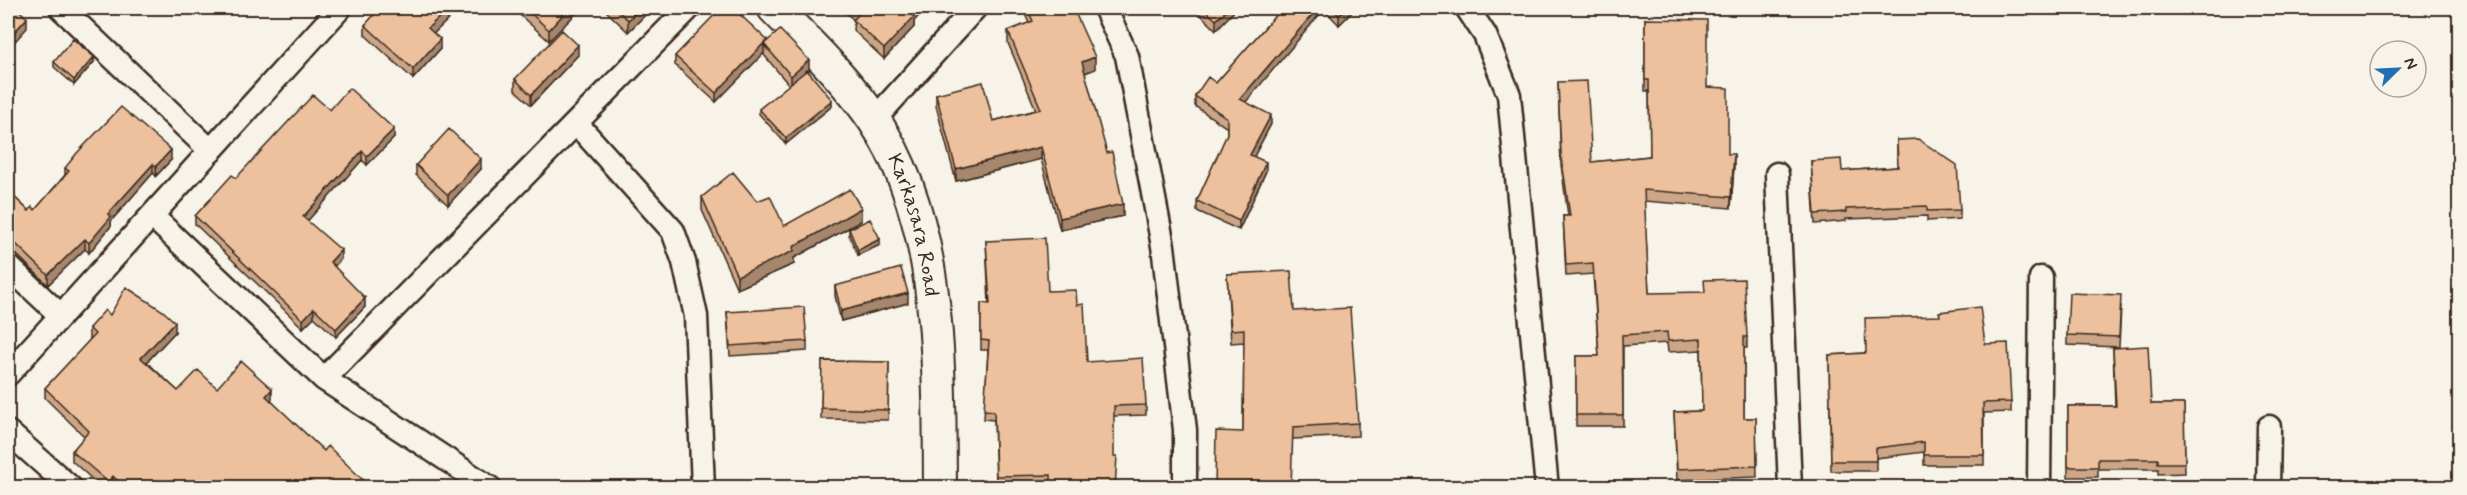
<svg xmlns="http://www.w3.org/2000/svg" width="2467" height="495" viewBox="0 0 2467 495" font-family="Mynerve,sans-serif">
	<style>
		.lines { fill: none; stroke-linecap: round; stroke-linejoin: round }
		.minor-casing { stroke: #3b2a1e; stroke-width: 27 }
		.secondary-casing { stroke: #3b2a1e; stroke-width: 36 }
		.minor { stroke: #f7f3e8; stroke-width: 22 }
		.secondary { stroke: #f7f3e8; stroke-width: 32 }
		.wall { fill: #cca687; stroke: #3b2a1e; stroke-width: 1.5 }
		.shaded-wall { fill: #a6876e; stroke: #3b2a1e; stroke-width: 1.5 }
		.building { fill: #edc19d; stroke: #3b2a1e; stroke-width: 1.5 }
		.labels { text-anchor: middle; stroke-width: 4.5; stroke-linejoin: round; paint-order: stroke }
		.street-label { font-size: 21px; fill: #3b2a1e; stroke: #f7f3e8 }
	</style>
	<rect width="100%" height="100%" fill="#f7f3e8"/>
	<filter id="ink" filterUnits="userSpaceOnUse"><feTurbulence type="fractalNoise" baseFrequency=".0167" numOctaves="2"/><feDisplacementMap in="SourceGraphic" scale="12" xChannelSelector="R" yChannelSelector="G"/><feConvolveMatrix kernelMatrix="1 2 1 2 8 2 1 2 1" color-interpolation-filters="sRGB"/></filter>
	<g filter="url(#ink)">
		<g class="lines">
			<!-- minor casing -->
			<g class="minor-casing">
				<path id="minor" d="M61,8L211,151
					M1105,8L1127,56L1163,246L1185,430V488
					M1467,8L1485,35L1509,95L1547,488
					M874,120L975,8
					M576,123L673,231L684,262L696,316L703,488
					M1777,174L1790,488
					M152,216L324,379L490,488
					M8,266L60,315
					M8,374L340,8
					M324,379L689,8
					M8,432L71,488
					M2039,488L2041,278
					M2268,488L2269,427"/>
			</g>
			<!-- secondary casing -->
			<g class="secondary-casing">
				<g id="secondary">
					<path id="s1" d="M774,8C808,43 846,79 874,120C943,223 939,368 940,488"/>
				</g>
			</g>
			<!-- minor -->
			<use href="#minor" class="minor"/>
			<!-- secondary -->
			<use href="#secondary" class="secondary"/>
		</g>
		<!-- wall -->
		<path class="wall" d="M460,8L434,33L440,49L413,79L365,35V25Z
			M512,8H581L549,41Z
			M603,8H652L628,32Z
			M840,8H926L914,21V27L884,59L853,30L854,20Z
			M1022,8H1073L1095,69L1085,73L1123,216L1060,230L1041,159L956,181L936,106V94L993,121L1036,110L1008,43V31L1029,23Z
			M1195,8H1237L1216,30L1195,9Z
			M1282,8H1356L1339,25L1324,9L1245,102L1271,124L1254,156L1266,171L1239,230L1197,211V201L1227,135V128L1195,106V96L1216,83Z
			M1645,19L1707,87L1728,154L1734,165L1731,208L1644,201L1649,293L1747,337V348H1744V418H1756L1757,477L1677,480L1674,412L1702,411L1701,350L1668,352L1667,343L1623,346V426H1576V356H1599L1593,274L1566,276L1563,216H1568L1561,165L1558,82L1592,162L1650,156L1649,91H1645Z
			M767,41L809,70L808,71L832,106L786,144L759,114V109L789,85L764,55V53L716,102L675,65V56Z
			M578,55L531,105L515,90V79Z
			M54,62H94L74,85L54,67Z
			M330,110L394,138L367,165L362,160L307,221L341,259L334,266L365,307L336,337L314,317L303,328L195,224V216L236,178Z
			M1897,140L1960,210V219L1927,221V216L1846,219V221L1815,224L1811,161L1842,171L1897,167Z
			M171,160L156,176L153,173L111,221V226L89,253L85,249L48,285L16,254L11,253L8,250V191L29,211L35,210L65,175V168Z
			M416,165L481,169L448,205L416,175Z
			M702,197L757,201L784,226L861,221L794,258V264L737,289L702,210Z
			M849,229L880,245L858,255L849,235Z
			M986,241L1048,291L1077,305L1087,362L1146,405V415L1114,416L1051,484L996,486L994,420L984,419L988,350H981V303L989,304Z
			M1227,274L1294,311L1358,423V436L1293,439L1243,432L1244,342L1231,343Z
			M835,286L908,303L841,321L835,296Z
			M2121,306L2119,347L2067,345V335Z
			M727,312L807,341V351L730,356Z
			M110,315L175,332L147,362L178,391L217,388L272,399L271,401L363,488H114L113,486L112,488H102L72,461V451L85,437L45,398V388L90,340L89,338V328Z
			M1985,344L2011,402V412L1984,413V465H1924V452L1876,458V471H1831L1829,355L1865,353Z
			M2113,348L2151,404H2184L2185,473L2158,474V469H2098V477H2068V406H2115Z
			M822,361L889,362L888,420L821,419Z"/>
		<!-- shaded-wall -->
		<path class="shaded-wall" d="M449,8H460L428,39V28Z
			M569,8H581L549,41V30Z
			M640,8H652L628,32V20Z
			M917,8H926L914,21V27L884,59V49L911,14Z
			M1229,8H1237L1216,30V20Z
			M1318,8H1324V9L1240,109V99Z
			M1347,8H1356L1339,25V15Z
			M27,18V28L8,49V39Z
			M440,39V49L413,79V69Z
			M767,40V49L764,44V53L716,102V93Z
			M578,45V55L531,105V95Z
			M94,57V62L74,85V80Z
			M1095,57V69L1082,74V62Z
			M809,60V70L791,87V76Z
			M832,100V106L786,144V138Z
			M1271,115V124L1250,164V155Z
			M394,129V138L367,165V156Z
			M1041,147V159L956,181V169Z
			M171,150V160L156,176V166Z
			M362,151V160L303,226V217Z
			M1734,154V165L1731,208V197Z
			M481,159V169L448,205V195Z
			M1266,162V171L1239,230V221Z
			M153,164V173L111,221V226L89,253V243L108,214Z
			M1123,204V216L1060,230V218Z
			M861,208V221L794,258V264L737,289V276L793,247Z
			M85,239V249L48,285V275Z
			M880,239V245L858,255V250Z
			M341,250V259L330,271V262Z
			M908,293V303L841,321V311Z
			M365,298V307L336,337V329Z
			M314,308V317L303,328V320Z
			M13,319V329L8,335V325Z
			M175,322V332L141,368V358Z
			M272,389V399L266,406V396Z
			M113,476V486L112,488H108V482Z
			M363,480V488H356Z"/>
		<!-- building -->
		<path class="building" d="M8,8H17L27,18L8,39Z
			M380,8H449L428,28L440,39L413,69L365,25Z
			M525,8H569L549,30Z
			M615,8H640L628,20Z
			M721,8H733L767,40L716,93L675,56Z
			M852,8H917L911,14L914,17L884,49L853,20L859,14Z
			M1027,8H1073L1095,57L1082,62L1107,153L1112,152L1123,204L1060,218L1041,147L956,169L936,94L983,82L993,121L1041,109L1008,31L1033,21Z
			M1203,8H1229L1216,20Z
			M1282,8H1318L1240,99L1271,115L1250,155L1266,162L1239,221L1197,201L1227,134V118L1195,96L1208,77L1216,83Z
			M1331,8H1347L1339,15Z
			M1645,19L1707,20V87L1728,88V154H1734L1731,197L1644,190L1649,293L1705,292L1704,280L1744,279L1747,337H1744V418H1756L1757,466L1677,469L1674,412L1702,411L1701,339L1668,341L1667,332L1622,335L1623,415H1576V356H1599L1593,263L1566,265L1563,216H1570L1561,154L1558,82L1587,81L1592,162L1650,156L1649,80H1645Z
			M562,30L578,45L531,95L515,79Z
			M780,30L809,60L791,76L764,44Z
			M73,39L94,57L74,80L54,62Z
			M807,70L832,100L786,138L759,109Z
			M349,88L394,129L367,156L362,151L303,217L341,250L330,262L365,298L336,329L314,308L303,320L195,216L232,175L236,178L313,95L330,110Z
			M121,107L171,150L156,166L153,164L108,214L111,217L89,243L85,239L48,275L16,244L11,243L8,240V191L29,211L32,207L35,210L69,171L65,168L77,153Z
			M449,129L481,159L448,195L416,165Z
			M1918,139L1957,165L1960,210L1927,211V206L1846,209V212L1815,214L1811,161L1841,159L1842,171L1898,167L1897,140Z
			M733,172L757,201L770,196L784,226L850,189L861,208L793,247L794,251L737,276L702,197Z
			M870,219L880,239L858,250L849,229Z
			M1045,238L1048,291L1076,290L1077,305L1084,304L1087,362L1143,358L1146,405L1114,406V456H1117L1115,488H1051V475L996,476L994,411L984,410L989,341L981,340V303L990,304L986,241Z
			M901,268L908,293L841,311L835,286Z
			M1291,271L1294,311L1350,308L1358,423L1293,427L1291,488H1215L1216,431L1243,432L1244,329L1231,330L1227,274Z
			M126,287L163,311L175,322L141,358L178,391L198,370L217,388L241,361L272,389L266,396L324,451L328,446L363,480L356,488H125L113,476L108,482L72,451L89,431L45,388L95,334L89,328L105,310L110,315Z
			M2069,293L2121,295L2119,337L2067,335Z
			M804,307L807,341L730,346L727,312Z
			M1980,307L1985,344L2008,343L2011,402L1983,403L1984,455H1924V442L1876,448V461H1831L1829,355L1866,353L1865,318L1940,316L1939,312Z
			M8,315L13,319L8,325Z
			M2148,346L2151,404H2184L2185,463H2158V459H2098V467H2068V406H2116L2113,348Z
			M822,361L889,362L888,410L821,408Z
			M2314,482L2376,484V488H2314Z"/>
	</g>
	<g class="labels">
		<!-- street labels -->
		<g class="street-label">
			<text dy="7" stroke="none"><textPath href="#s1" startOffset="264">Karkasara Road</textPath></text>
		</g>
	</g>
	<!-- margin -->
	<rect width="2467" height="495" fill="none" stroke="#f7f3e8" stroke-width="30"/>
	<rect x="15" y="15" width="2437" height="465" fill="none" stroke="#3b2a1e" stroke-width="2" filter="url(#ink)"/>
	<!-- north arrow -->
	<g transform="translate(2398 69) rotate(66)"><circle r="28" fill="#f7f3e8" stroke="#aca397" stroke-width="1.5"/>
	<path d="M0-4.5L10 22L0 15L-10 22Z" fill="#1f6fb2"/>
	<text y="-9" font-size="16" font-weight="bold" text-anchor="middle" fill="#3b2a1e">N</text>
	</g>
</svg>
